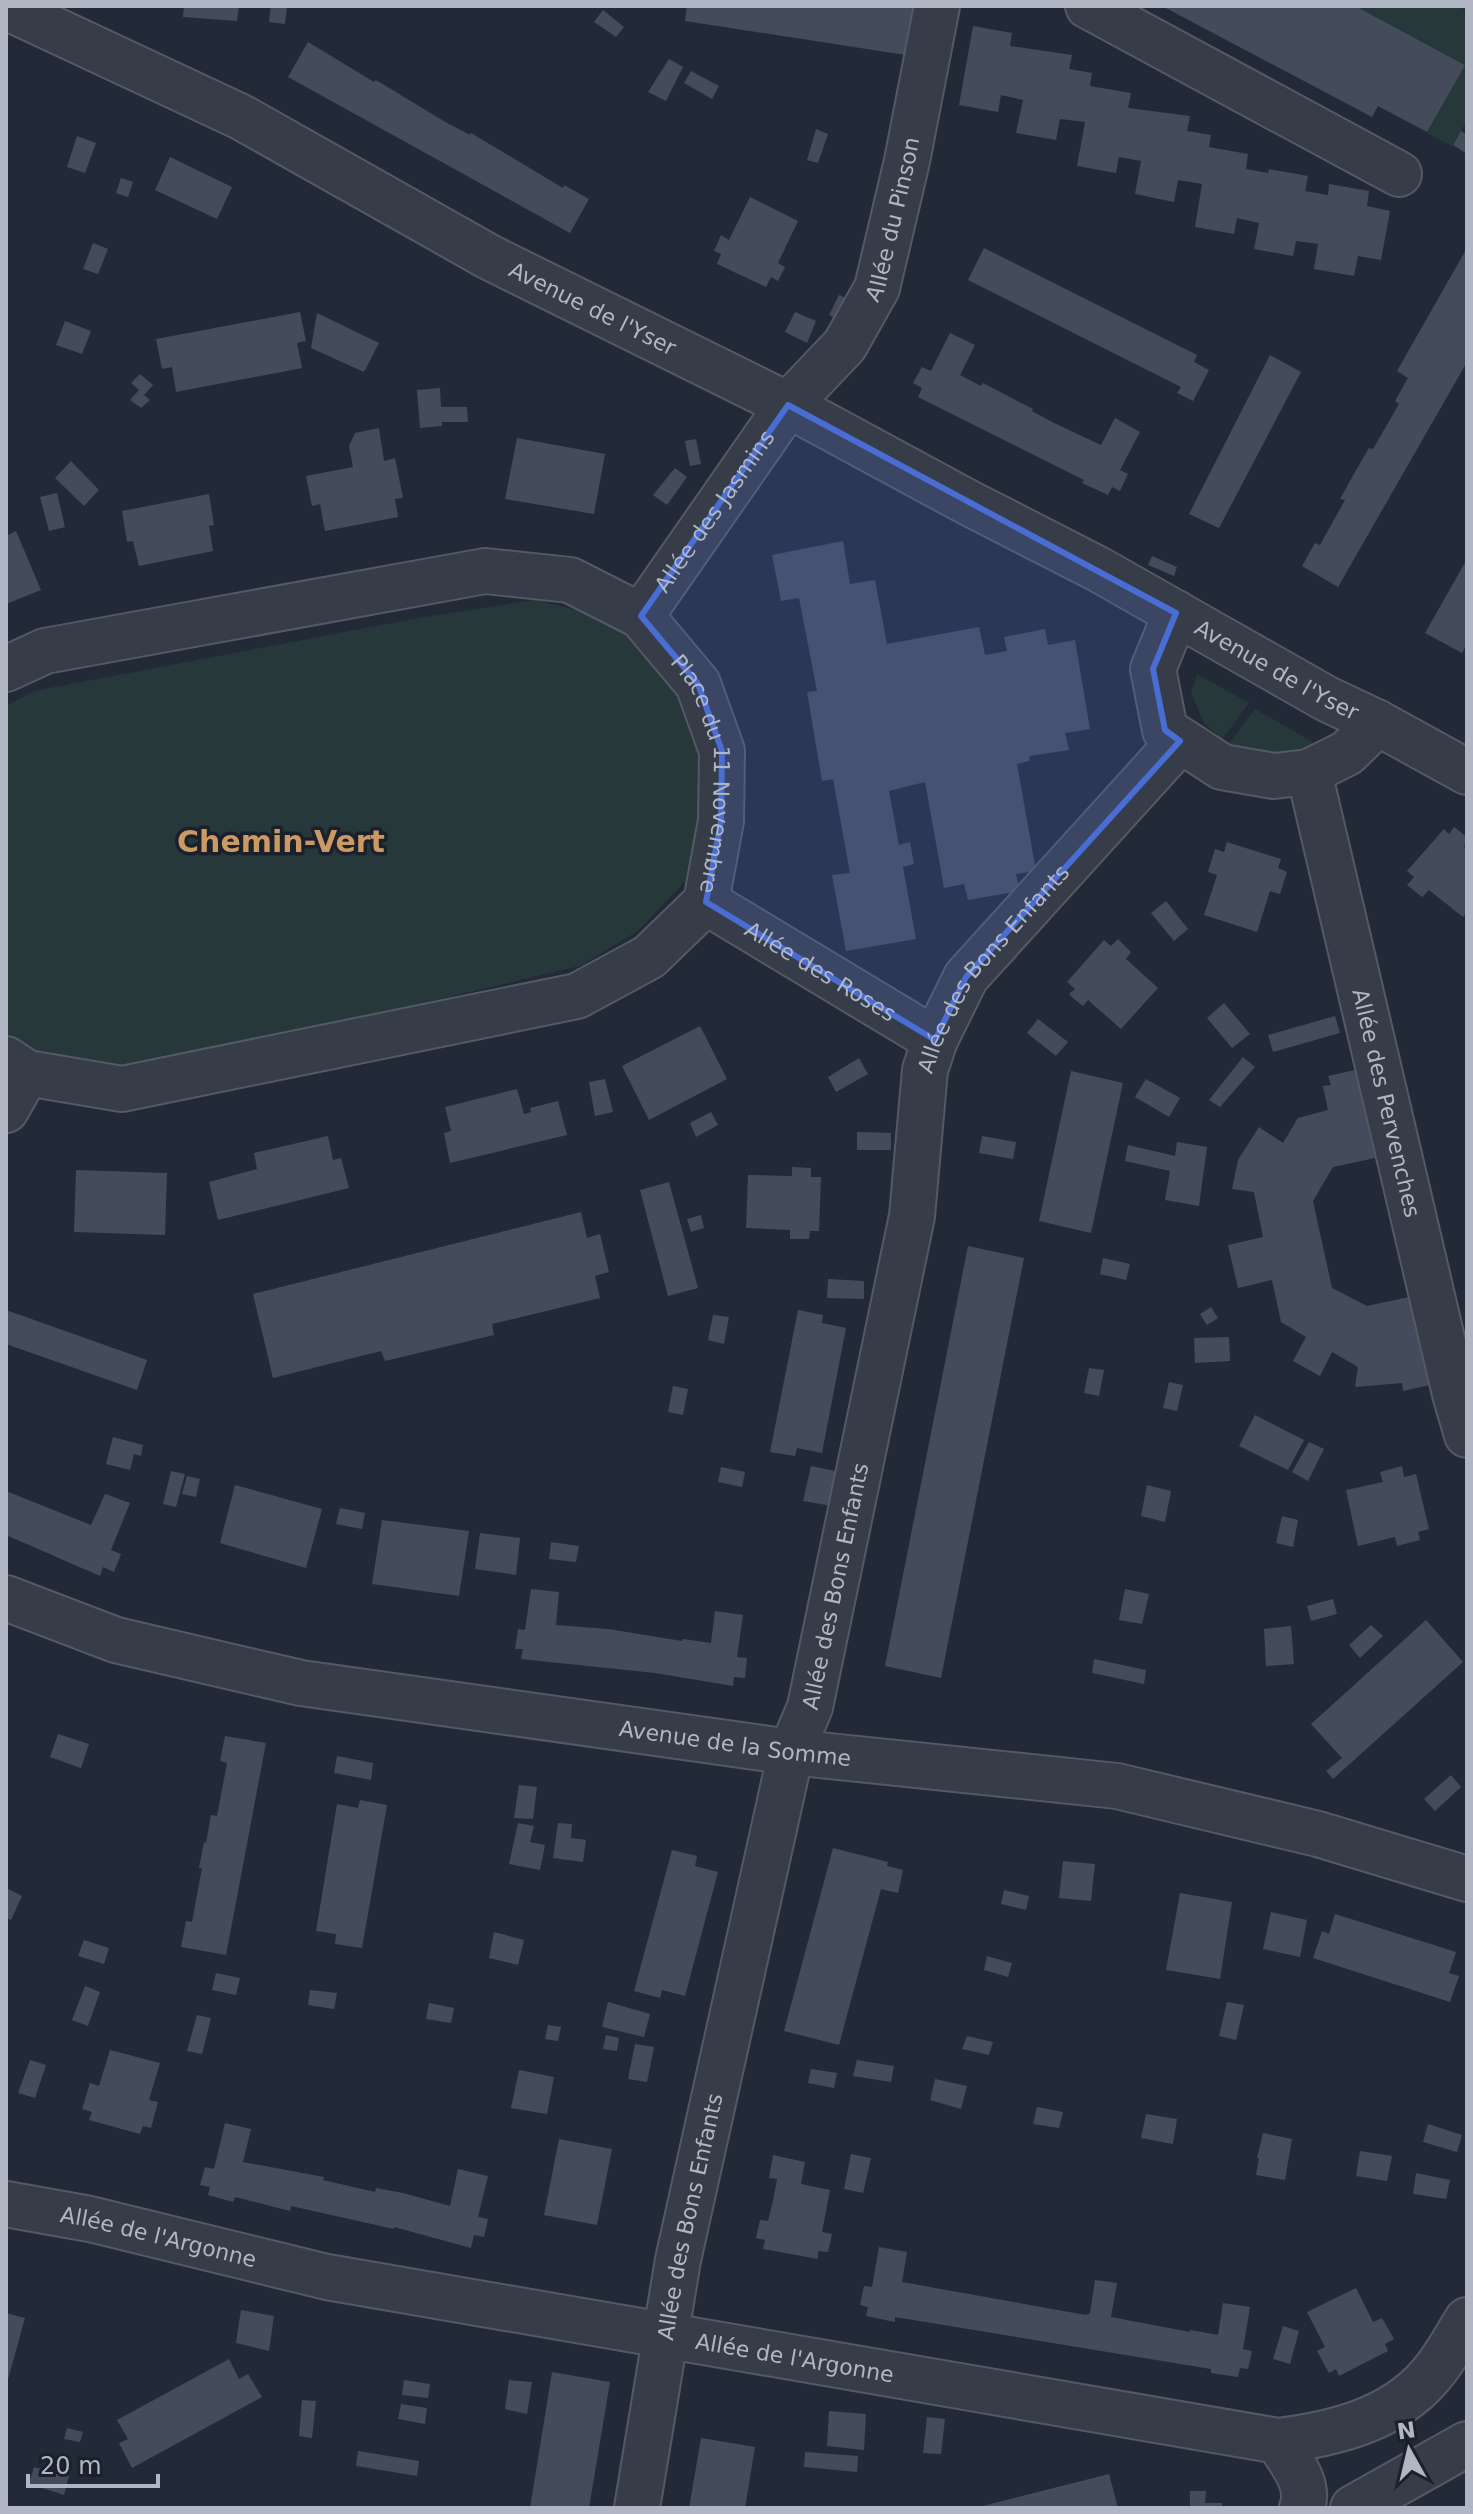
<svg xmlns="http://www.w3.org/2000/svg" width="1473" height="2514" viewBox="0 0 1473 2514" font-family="'DejaVu Sans',sans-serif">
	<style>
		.green { fill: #27383b }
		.building { fill: #444c5c }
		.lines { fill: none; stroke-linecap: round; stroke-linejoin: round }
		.street-casing { stroke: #545965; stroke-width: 48 }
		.street { stroke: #363c48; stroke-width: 44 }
		.marked { fill: #496dd2; fill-opacity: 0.2; stroke: #496dd2; stroke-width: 6; stroke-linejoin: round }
		.labels { text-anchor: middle; stroke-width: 7; stroke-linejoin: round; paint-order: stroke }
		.street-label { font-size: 22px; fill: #b1b6c4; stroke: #1b212c }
		.district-label { font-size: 30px; font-weight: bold; fill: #cb9a64; stroke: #1b212c }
	</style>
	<rect width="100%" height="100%" fill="#232a37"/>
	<!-- green -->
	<path class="green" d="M1355,6H1457L1467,11V120L1452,146L1427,133L1464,64Z
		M536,600L630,624L698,724L704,785L688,878L639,930L580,966L126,1073L19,1052L6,1040V706L34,691L424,617Z
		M1197,674L1249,703L1222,739L1204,723L1191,693Z
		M1255,709L1323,748L1254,759L1228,745Z"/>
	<!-- building -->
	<path class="building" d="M184,6H239L237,21L183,17Z
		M271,6H287L285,24L269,22Z
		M687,6H926L912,56L685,21Z
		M1162,6H1355L1465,65L1427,132L1378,106L1372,117Z
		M603,10L624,27L616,37L594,22Z
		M973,26L1012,33L1010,46L1072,55L1069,69L1092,73L1090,86L1131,93L1128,108L1190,116L1187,131L1211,135L1209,147L1248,154L1246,169L1268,173L1269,169L1308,176L1305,191L1328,195L1329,184L1369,191L1367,206L1390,211L1381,260L1358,256L1354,276L1314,269L1318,244L1296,241L1293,256L1254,249L1259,223L1237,218L1234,234L1195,227L1202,184L1178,180L1174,202L1135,194L1141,161L1119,157L1116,173L1077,166L1085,122L1060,119L1056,140L1016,133L1023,100L1001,95L998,112L959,105Z
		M308,42L374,82L376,80L447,123L470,135L471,133L563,188L564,185L589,199L570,233L288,77Z
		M669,59L683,67L666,101L648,92Z
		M691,71L719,86L712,99L684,83Z
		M816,129L828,134L818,163L807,160Z
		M1461,131L1467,135V154L1453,145Z
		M77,136L96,143L85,173L67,167Z
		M170,157L232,187L217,219L155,190Z
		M121,178L133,182L128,197L116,193Z
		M750,197L798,221L778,263L785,267L778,281L771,277L766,287L717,264L721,254L714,251L721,235L729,240Z
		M93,243L108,249L98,274L83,269Z
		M984,248L1197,355L1194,362L1209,370L1193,401L1177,393L1181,387L968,280Z
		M1467,248V362L1338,587L1302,566L1315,543L1320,545L1345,500L1340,499L1355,472L1369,448L1373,449L1399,404L1395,401L1408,378L1397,371Z
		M839,295L857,303L837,319L829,315Z
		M300,312L306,341L297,343L302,368L176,392L172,367L162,369L156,339Z
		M795,312L816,321L807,343L785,332Z
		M317,313L379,343L364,372L311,348Z
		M65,321L91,331L82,354L56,345Z
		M950,333L975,345L960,375L981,386L983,383L1033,409L1032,411L1054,423L1101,445L1115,418L1140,432L1120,470L1128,474L1120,491L1112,487L1108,495L1082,483L1084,480L918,397L922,388L913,383L922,367L931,371Z
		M1270,355L1301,372L1219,528L1189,514Z
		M140,374L153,385L144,395L150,400L141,408L130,400L139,390L131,383Z
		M440,388L441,407H467L468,422H442V426L420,428L417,390Z
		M379,428L384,461L395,458L403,498L395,499L398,517L325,531L320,504L312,506L306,476L353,467L349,446L355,433Z
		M517,438L605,454L594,514L505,499Z
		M696,439L701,464L690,466L685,441Z
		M71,461L99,490L84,506L55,478Z
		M675,468L687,477L667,505L653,495Z
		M57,493L65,527L49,531L40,497Z
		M209,494L214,525L209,526L213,551L139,566L133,541L127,542L122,511Z
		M16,531L41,590L6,604V536Z
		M843,541L850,584L875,580L887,644L979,627L985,655L1007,651L1004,637L1045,629L1048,645L1075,640L1090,729L1065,733L1069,750L1030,756L1029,761L1017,764L1036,871L1016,874L1020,891L968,900L964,884L944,888L925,782L889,791L899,845L910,842L914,864L903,867L916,939L846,951L832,875L850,873L833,779L822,781L807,692L817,691L799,598L781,601L772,555Z
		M1152,556L1177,567L1174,576L1148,565Z
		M1467,559V644L1462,653L1425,633Z
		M1454,827L1467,837L1464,847L1467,849V912L1463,917L1429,890L1422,897L1407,885L1414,877L1407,871L1444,829L1449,834Z
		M1227,842L1281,859L1278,868L1287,872L1280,894L1270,891L1257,932L1204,915L1217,875L1208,872L1215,849L1224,852Z
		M1166,901L1188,929L1174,941L1151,913Z
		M1118,939L1131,952L1126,959L1158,988L1121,1029L1088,1000L1083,1006L1074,999L1069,994L1075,989L1067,982L1104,940L1111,946Z
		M1224,1003L1250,1034L1232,1048L1207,1018Z
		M1335,1016L1340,1033L1273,1052L1268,1035Z
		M1038,1019L1068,1042L1056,1056L1027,1033Z
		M700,1026L727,1079L649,1120L622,1066Z
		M1243,1057L1255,1067L1220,1107L1209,1100Z
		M859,1058L868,1074L836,1092L828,1077Z
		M1355,1070L1375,1158L1333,1167L1313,1201L1332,1288L1367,1306L1409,1297L1430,1385L1403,1391L1402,1383L1355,1387L1358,1367L1332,1352L1320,1376L1293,1361L1306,1337L1281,1322L1272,1280L1238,1288L1228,1245L1263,1237L1254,1192L1232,1189L1238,1160L1259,1127L1283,1143L1298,1118L1328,1110L1323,1086L1331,1085L1328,1076Z
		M1071,1071L1123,1083L1091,1233L1039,1221Z
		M605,1079L613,1112L595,1116L589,1082Z
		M1146,1079L1180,1098L1169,1117L1135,1097Z
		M517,1089L524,1114L531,1112L530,1108L558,1101L567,1135L450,1163L444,1133L451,1131L445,1107Z
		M711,1112L718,1125L696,1137L690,1123Z
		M857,1132L891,1133V1150H857Z
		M328,1136L333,1160L341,1158L349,1188L218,1220L209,1182L257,1169L254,1153Z
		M982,1136L1016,1142L1013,1159L979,1153Z
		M1177,1142L1207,1147L1199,1206L1165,1200L1170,1171L1125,1161L1128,1145L1175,1156Z
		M792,1167L811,1168V1177H821L819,1231H810L809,1239H790V1230L746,1228L748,1175L792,1176Z
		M76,1170L167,1173L165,1235L74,1232Z
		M669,1182L698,1288L668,1296L640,1190Z
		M581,1212L587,1238L600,1234L609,1272L595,1276L600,1298L492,1324L494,1335L385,1361L381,1351L273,1378L253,1294Z
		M701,1215L704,1228L691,1232L687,1219Z
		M968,1246L1024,1258L941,1678L885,1666Z
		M1103,1258L1130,1264L1126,1280L1100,1274Z
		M828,1279L864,1281V1299L827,1298Z
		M1211,1307L1218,1318L1207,1325L1200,1314Z
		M6,1310L147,1360L137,1390L6,1344Z
		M798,1310L823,1315L822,1323L846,1328L822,1453L797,1448L795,1456L770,1452Z
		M713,1315L729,1317L724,1344L708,1340Z
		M1229,1337L1230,1361L1195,1363L1194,1338Z
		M1089,1368L1104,1370L1099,1396L1084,1393Z
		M1169,1382L1183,1385L1177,1411L1163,1408Z
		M673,1386L688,1389L683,1415L668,1412Z
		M1255,1415L1304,1440L1288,1470L1239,1446Z
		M113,1437L143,1445L141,1456L134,1454L130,1470L106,1464Z
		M1309,1442L1324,1449L1308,1481L1292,1472Z
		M811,1466L845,1473L838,1507L803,1501Z
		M1402,1466L1404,1477L1416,1474L1429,1529L1418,1532L1420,1540L1397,1546L1395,1537L1358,1546L1346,1490L1383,1482L1380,1472Z
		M721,1467L745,1472L742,1487L718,1482Z
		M171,1471L185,1474L176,1507L163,1504Z
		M187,1476L200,1479L196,1497L182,1494Z
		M235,1485L322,1509L306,1568L220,1543Z
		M1147,1485L1171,1491L1165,1522L1141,1516Z
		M6,1491L91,1525L105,1494L130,1503L111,1550L121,1554L114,1572L103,1567L100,1576L6,1535Z
		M340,1508L365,1513L362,1529L336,1524Z
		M1282,1516L1298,1520L1293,1547L1276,1543Z
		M382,1520L469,1531L459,1596L372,1584Z
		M480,1533L520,1538L516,1575L475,1569Z
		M551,1542L579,1546L576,1562L549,1559Z
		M531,1589L559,1592L556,1625L608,1629L682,1641L683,1639L711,1643L715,1611L743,1615L737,1657L747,1658L745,1678L734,1677L733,1686L655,1673L521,1659L523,1649H515L518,1629L525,1630Z
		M1125,1589L1149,1594L1142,1624L1119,1620Z
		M1333,1599L1337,1614L1311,1621L1307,1606Z
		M1426,1620L1463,1662L1333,1779L1326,1771L1342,1758L1311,1724Z
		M1371,1625L1383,1636L1360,1658L1349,1645Z
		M1291,1626L1294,1664L1266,1666L1264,1629Z
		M1094,1659L1146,1670L1144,1684L1092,1673Z
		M58,1734L89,1744L81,1768L50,1757Z
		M225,1736L266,1743L226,1955L181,1947L186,1921L192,1922L202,1868H199L204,1842L206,1843L211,1815L217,1816L227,1763L220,1761Z
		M337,1756L373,1763L371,1780L334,1773Z
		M1451,1775L1461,1787L1435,1811L1424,1799Z
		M519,1785L537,1787L533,1819L514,1818Z
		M360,1800L387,1805L362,1948L335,1944L336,1934L316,1931L337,1804L358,1808Z
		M518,1823L534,1826L530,1842L545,1845L540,1870L509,1864Z
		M558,1823L572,1824L571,1838L586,1840L583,1862L553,1858Z
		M833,1848L888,1862L887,1866L903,1870L898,1893L881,1889L839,2045L784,2031Z
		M672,1850L697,1856L695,1866L718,1872L685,1996L662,1990L660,1998L634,1991Z
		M1063,1861L1095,1864L1091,1901L1059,1898Z
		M6,1888L22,1896L11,1920L6,1918Z
		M1004,1890L1029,1896L1026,1910L1001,1904Z
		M1180,1893L1232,1902L1220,1979L1166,1970Z
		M1271,1912L1307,1920L1300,1957L1263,1949Z
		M1335,1914L1456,1952L1449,1973L1459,1976L1450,2002L1313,1958L1322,1931L1329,1934Z
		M494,1932L524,1940L518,1965L489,1958Z
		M84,1940L109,1948L104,1964L78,1956Z
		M987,1956L1012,1963L1008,1977L984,1970Z
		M216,1973L240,1978L236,1995L212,1990Z
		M85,1986L100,1992L88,2026L72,2020Z
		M310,1990L337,1993L334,2009L308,2005Z
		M608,2002L650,2014L644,2037L602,2027Z
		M1227,2002L1244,2005L1236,2040L1219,2036Z
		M429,2003L454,2008L451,2023L426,2019Z
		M197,2015L211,2018L202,2054L187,2051Z
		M548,2025L561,2027L558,2041L545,2039Z
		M606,2035L619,2038L617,2051L603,2049Z
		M967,2036L993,2042L989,2055L962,2049Z
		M635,2044L654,2047L647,2082L628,2079Z
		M110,2050L160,2063L149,2100L158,2102L151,2128L143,2126L140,2134L89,2120L92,2112L82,2109L90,2083L99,2086Z
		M30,2060L46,2065L35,2098L18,2093Z
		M857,2060L894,2066L891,2082L853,2076Z
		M811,2069L837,2073L834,2088L808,2083Z
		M519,2070L554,2077L547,2114L511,2108Z
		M935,2079L967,2086L961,2109L930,2100Z
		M1037,2107L1063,2112L1059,2128L1033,2124Z
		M1146,2114L1177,2119L1173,2144L1141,2138Z
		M225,2123L251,2129L243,2162L324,2177L323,2180L375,2192L376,2188L403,2193L450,2206L458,2169L488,2176L478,2217L488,2219L484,2237L474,2235L471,2248L394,2227V2229L291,2206L290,2211L235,2197L233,2202L208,2195L210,2187L200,2185L205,2167L214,2169Z
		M1428,2124L1462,2135L1457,2152L1423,2142Z
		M1263,2133L1292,2139L1285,2180L1256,2175L1259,2158H1257Z
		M559,2139L612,2149L597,2225L544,2215Z
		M1360,2151L1392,2156L1387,2181L1356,2176Z
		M851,2154L871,2158L863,2193L844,2189Z
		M773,2155L805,2162L801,2184L830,2190L822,2232L832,2234L828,2252L818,2251V2259L763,2249L765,2240L756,2238L760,2220L768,2221L773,2201L777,2179L769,2178Z
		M1416,2173L1450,2180L1446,2199L1413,2194Z
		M879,2247L907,2252L902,2282L1086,2315L1090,2313L1095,2280L1117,2283L1111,2317L1190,2332V2330L1218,2335L1223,2303L1250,2307L1243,2349L1252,2351L1248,2369L1240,2368L1238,2377L1211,2373V2369L895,2317V2322L866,2316L868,2307L860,2305L864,2286L872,2287Z
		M1356,2288L1373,2322L1382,2318L1394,2339L1385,2344L1388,2351L1339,2376L1336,2369L1329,2373L1317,2351L1325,2347L1307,2312Z
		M241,2310L274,2316L269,2351L236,2343Z
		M6,2313L25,2318L7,2383H6Z
		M1283,2326L1299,2331L1290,2364L1273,2359Z
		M229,2359L239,2379L248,2374L262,2397L132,2468L119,2443L128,2439L117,2420Z
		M552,2372L610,2382L589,2508H530Z
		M404,2380L430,2384L428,2398L402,2395Z
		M509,2380L532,2382L527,2414L505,2409Z
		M302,2400L316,2401L312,2438L299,2436Z
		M401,2404L427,2408L425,2424L398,2419Z
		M829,2411L866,2414L864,2450L827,2446Z
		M927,2417L945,2419L941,2454L923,2453Z
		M67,2428L83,2432L80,2442L64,2439Z
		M701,2438L755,2447L745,2508H689Z
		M358,2451L419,2461L417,2476L356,2466Z
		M805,2452L858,2456L857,2472L804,2467Z
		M34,2467L69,2476L64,2495L29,2484Z
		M1109,2474L1118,2508H979V2507Z
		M1190,2491H1206L1205,2503H1222V2508H1190Z"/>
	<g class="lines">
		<!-- street casing -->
		<g class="street-casing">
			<g id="street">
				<path d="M1088,6L1399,174"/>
				<path id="s1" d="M6,7L241,117L489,257L788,405L971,504L1098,569L1327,699L1378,723L1467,772"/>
				<path d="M1176,613L1153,669L1165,730L1222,767L1274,776L1309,772L1347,753L1378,723"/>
				<path id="s2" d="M641,616L788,405L845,345L877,288L907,161L937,6"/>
				<path id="s3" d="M6,669L45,651L485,571L570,580L641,616L698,684L722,751L721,821L706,902L649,957L577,996L122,1089L27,1073L6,1059"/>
				<path id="s4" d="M1309,772L1455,1394L1467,1435"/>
				<path id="s5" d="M706,902L935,1040"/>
				<path d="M6,1110L27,1073"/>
				<path id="s6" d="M6,1598L116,1640L301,1683L791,1752L1117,1786L1318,1834L1467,1879"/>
				<path id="s7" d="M6,2204L90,2219L327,2277L1278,2441C1333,2434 1392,2420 1429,2377C1444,2361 1455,2339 1467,2320"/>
				<path d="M1278,2441C1290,2461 1311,2484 1302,2508"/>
				<path id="s8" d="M637,2508L678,2260L791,1752L810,1707L912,1216L925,1070L935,1040L966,977L1180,741"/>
				<path d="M1353,2508L1467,2444"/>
			</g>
		</g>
		<!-- street -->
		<use href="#street" class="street"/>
	</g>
	<!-- marked area -->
	<path class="marked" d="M788,405L1176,613L1153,669L1165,730L1180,741L966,977L935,1040L706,902L721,821L722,751L698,684L641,616Z"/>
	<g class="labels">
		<!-- street labels -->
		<g class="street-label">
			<text dy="8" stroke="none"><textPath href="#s2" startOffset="476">Allée du Pinson</textPath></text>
			<text dy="8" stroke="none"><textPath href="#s1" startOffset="660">Avenue de l'Yser</textPath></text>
			<text dy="8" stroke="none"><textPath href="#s2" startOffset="128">Allée des Jasmins</textPath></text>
			<text dy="8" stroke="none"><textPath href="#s1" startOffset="1434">Avenue de l'Yser</textPath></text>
			<text dy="8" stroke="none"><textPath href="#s3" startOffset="834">Place du 11 Novembre</textPath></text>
			<text dy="8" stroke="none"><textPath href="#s5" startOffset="134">Allée des Roses</textPath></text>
			<text dy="8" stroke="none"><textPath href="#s8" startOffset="1592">Allée des Bons Enfants</textPath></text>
			<text dy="8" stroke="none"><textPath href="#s4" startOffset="340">Allée des Pervenches</textPath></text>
			<text dy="8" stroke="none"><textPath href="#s8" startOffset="944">Allée des Bons Enfants</textPath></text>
			<text dy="8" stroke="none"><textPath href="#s6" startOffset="746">Avenue de la Somme</textPath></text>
			<text dy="8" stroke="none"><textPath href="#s8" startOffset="296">Allée des Bons Enfants</textPath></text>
			<text dy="8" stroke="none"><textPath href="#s7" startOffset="156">Allée de l'Argonne</textPath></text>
			<text dy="8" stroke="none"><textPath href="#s7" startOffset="804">Allée de l'Argonne</textPath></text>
		</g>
		<!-- district labels -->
		<g class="district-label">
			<text x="281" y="852">Chemin-Vert</text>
		</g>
	</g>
	<!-- border -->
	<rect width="1473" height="2514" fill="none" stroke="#b1b6c4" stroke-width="16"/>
	<!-- north arrow -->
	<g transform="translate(1409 2450) rotate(352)" stroke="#1b212c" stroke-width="6" paint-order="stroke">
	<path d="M0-6L14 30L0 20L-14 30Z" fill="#b1b6c4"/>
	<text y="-12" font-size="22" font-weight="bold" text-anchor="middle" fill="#b1b6c4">N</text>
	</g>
	<!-- scale -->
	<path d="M28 2474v12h130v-12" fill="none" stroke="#b1b6c4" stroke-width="4"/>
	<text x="40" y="2474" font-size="24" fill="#b1b6c4" stroke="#1b212c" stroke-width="6" paint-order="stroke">20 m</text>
</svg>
